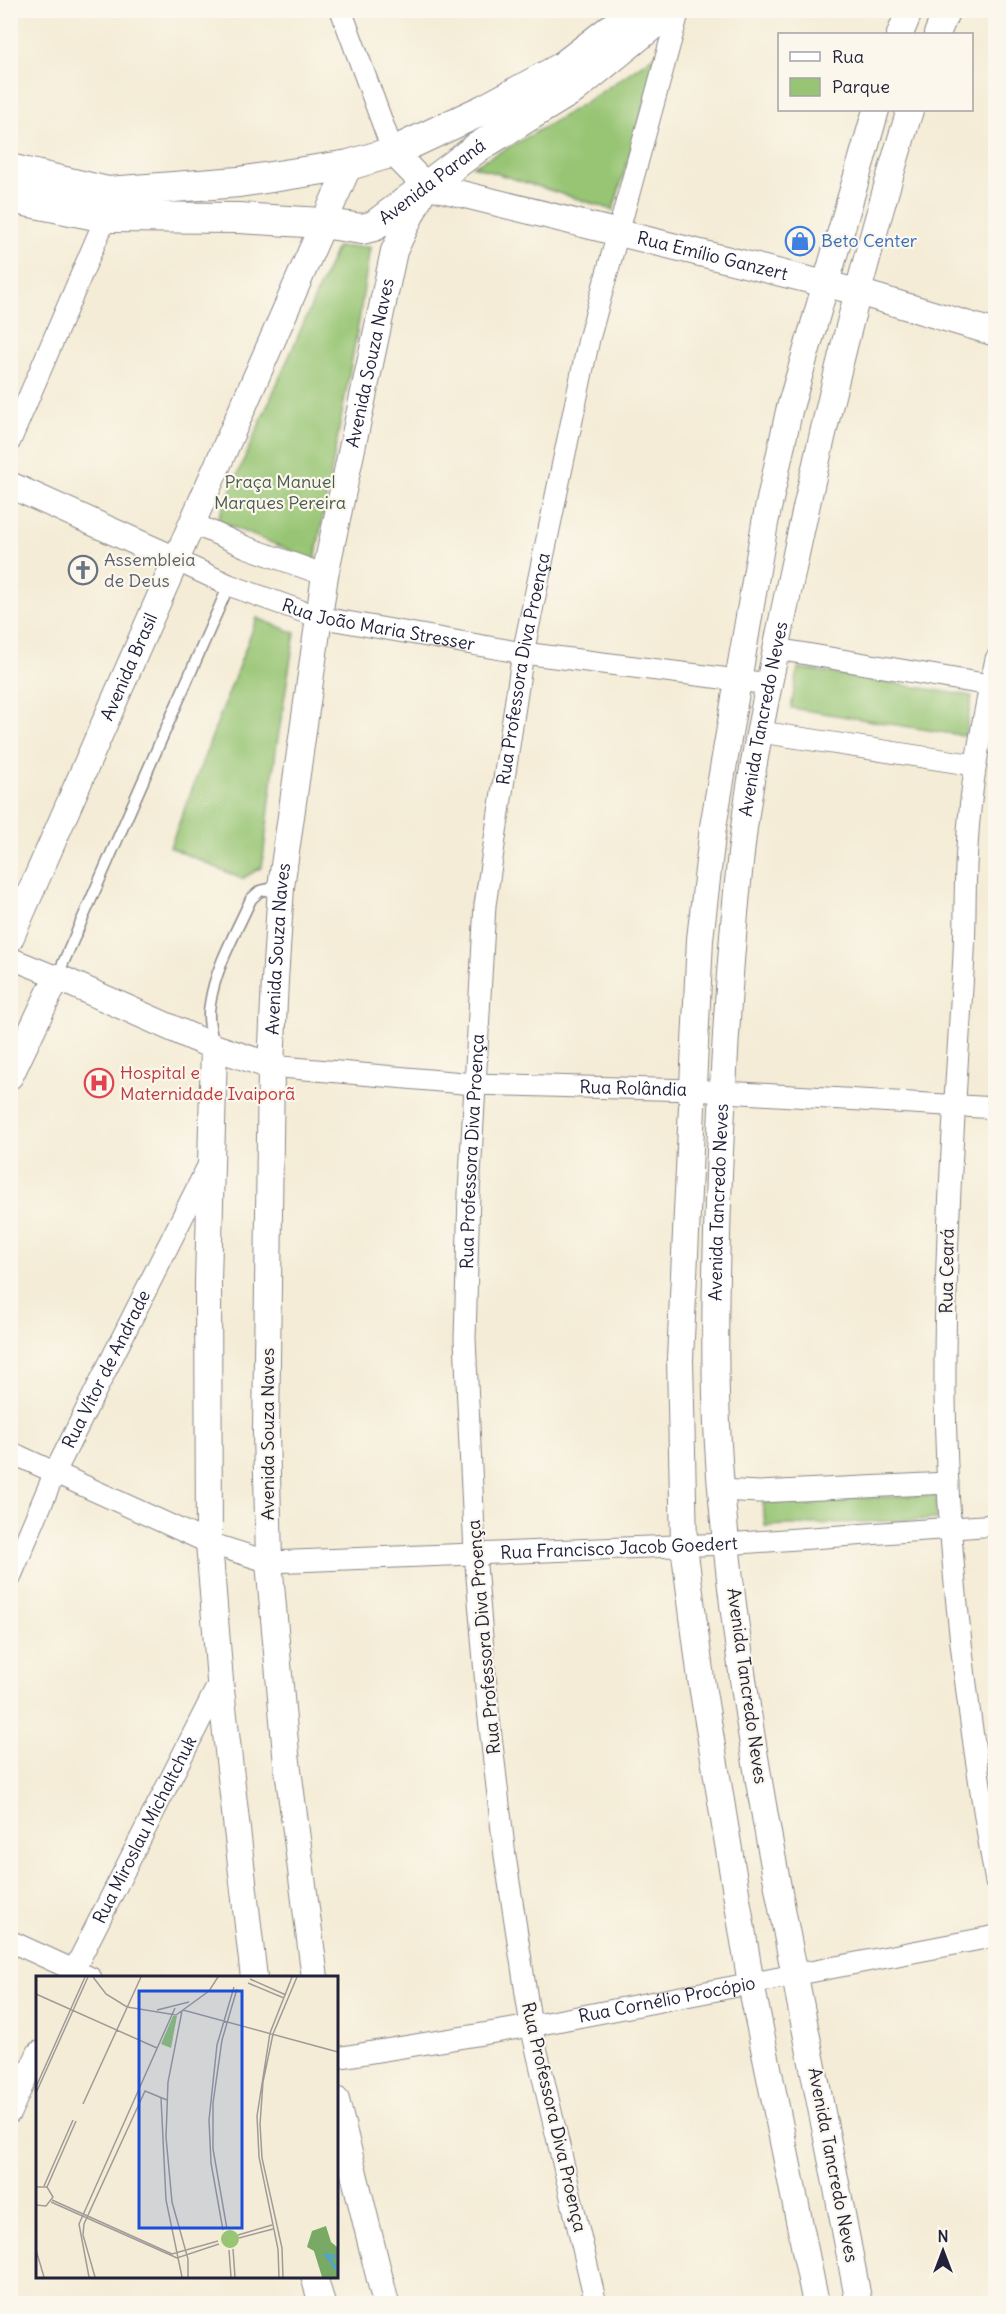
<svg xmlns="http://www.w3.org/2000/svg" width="1006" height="2314" viewBox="0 0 1006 2314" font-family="Delius,sans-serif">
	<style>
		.green { fill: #97c573; stroke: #5c7457; stroke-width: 1.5 }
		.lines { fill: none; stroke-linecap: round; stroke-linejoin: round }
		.service-casing { stroke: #8b8788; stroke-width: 13 }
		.minor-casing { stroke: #8b8788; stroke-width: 23 }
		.tertiary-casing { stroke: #8b8788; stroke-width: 28 }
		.secondary-casing { stroke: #8b8788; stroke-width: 32 }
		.service { stroke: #fff; stroke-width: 10 }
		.minor { stroke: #fff; stroke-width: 21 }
		.tertiary { stroke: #fff; stroke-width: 26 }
		.secondary { stroke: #fff; stroke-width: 30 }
		.labels { text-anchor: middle; stroke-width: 4.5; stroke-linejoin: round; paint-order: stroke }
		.street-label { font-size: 18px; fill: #22223b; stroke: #fbf7ec }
		.shop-label { font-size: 18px; fill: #366cbe; stroke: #fbf7ec; text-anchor: start }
		.park-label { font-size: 18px; fill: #4b5b4f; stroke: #fbf7ec }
		.worship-label { font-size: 18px; fill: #5b616d; stroke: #fbf7ec; text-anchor: start }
		.health-label { font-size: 18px; fill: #be3a42; stroke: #fbf7ec; text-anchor: start }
		.inset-river { fill: none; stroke: #51a4cc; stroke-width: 3 }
		.inset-road { fill: none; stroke: #a09b98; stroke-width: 1.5 }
		.view { fill: #1d4ed8; fill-opacity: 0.15; stroke: #1d4ed8; stroke-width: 3 }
		.inset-edge { fill: none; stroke: #22223b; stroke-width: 3 }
	</style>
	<rect width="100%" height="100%" fill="#fbf7ec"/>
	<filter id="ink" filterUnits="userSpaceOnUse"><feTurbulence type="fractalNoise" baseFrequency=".0167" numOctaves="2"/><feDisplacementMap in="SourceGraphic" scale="12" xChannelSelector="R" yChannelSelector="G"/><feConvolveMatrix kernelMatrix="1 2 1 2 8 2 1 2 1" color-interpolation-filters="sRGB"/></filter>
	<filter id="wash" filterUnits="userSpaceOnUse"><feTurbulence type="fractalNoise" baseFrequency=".008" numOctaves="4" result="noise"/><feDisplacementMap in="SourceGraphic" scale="24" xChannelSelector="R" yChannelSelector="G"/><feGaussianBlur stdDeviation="1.35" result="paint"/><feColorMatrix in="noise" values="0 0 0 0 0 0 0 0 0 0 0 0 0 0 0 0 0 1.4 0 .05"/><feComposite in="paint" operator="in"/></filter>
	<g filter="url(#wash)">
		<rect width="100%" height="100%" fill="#f4ecd6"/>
		<!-- green -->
		<path class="green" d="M660,51L613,210L473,166C540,132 599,96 660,51Z
			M337,247H370L359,321L315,560L217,521Z
			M257,618L295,633L276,750L262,867L242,879L170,847Z
			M798,668L972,696L965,736L791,708Z
			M936,1495L937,1519L765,1526L763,1502Z"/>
	</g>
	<g filter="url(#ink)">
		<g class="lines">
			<!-- service casing -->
			<g class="service-casing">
				<path id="service" d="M57,977L229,585
					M214,1046C211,1032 207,1018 210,1004C215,968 236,932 251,899L260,891L281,887"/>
			</g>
			<!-- minor casing -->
			<g class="minor-casing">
				<g id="minor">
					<path d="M341,10L393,152"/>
					<path d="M10,441L106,217L107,204"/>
					<path d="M192,523L246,547L325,575"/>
					<path id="s1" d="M176,560L229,585L318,617L523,653L769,684"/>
					<path d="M777,649L990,685"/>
					<path d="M996,659C982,721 970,785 967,848C964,889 966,931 963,972C954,1114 944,1255 945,1397C947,1560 968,1722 996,1882"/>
					<path d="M761,732L975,765"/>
					<path d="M10,958L57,977"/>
					<path id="s2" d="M271,1066L474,1084L692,1090L996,1108"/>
					<path id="s3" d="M10,1452L209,1543L269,1562L726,1544L996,1525"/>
					<path d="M721,1490L759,1492L948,1483"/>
					<path id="s4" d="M10,1578L55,1472L209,1164"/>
					<path d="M10,1941L91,1978"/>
					<path id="s5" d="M70,1978L220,1681"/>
					<path id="s6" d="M336,2058L531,2026L996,1936"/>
					<path d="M10,2113L38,2052"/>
					<path id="s7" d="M596,2304L531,2026L505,1856L488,1710L475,1553L465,1339L469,1194L485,905L523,653L589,339L679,10"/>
				</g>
			</g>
			<!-- tertiary casing -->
			<g class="tertiary-casing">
				<g id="tertiary">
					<path d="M900,34L910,10"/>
					<path d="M937,34L947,10"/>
					<path d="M393,152L425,185"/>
					<path id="s8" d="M425,185L858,292L996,333"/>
					<path d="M10,485L176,560"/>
					<path id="s9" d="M10,939L349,165"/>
					<path d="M214,1047L208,1282L209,1543L220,1681L254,1978"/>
					<path d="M10,1076L57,977L214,1047L271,1066"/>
					<path id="s10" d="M315,1978L286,1754L269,1562L266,1431L271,1066L275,980L281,887L325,575L394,251L424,188"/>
					<path d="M336,2100L386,2304"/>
					<path d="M314,2276L322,2304"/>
					<path d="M816,2304L751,1984L701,1679L684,1546L680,1359L700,939L713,827L765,523L789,411L876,110"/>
					<path id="s11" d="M859,2304C810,2036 745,1770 722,1499C712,1392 715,1282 719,1174C724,1059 730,943 744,828C754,751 771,674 787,597C821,433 860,270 910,110"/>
				</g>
			</g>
			<!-- secondary casing -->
			<g class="secondary-casing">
				<g id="secondary">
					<path d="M10,169L108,192L239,182L349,165L393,152L485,109L561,68L636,10"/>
					<path id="s12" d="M10,198L106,217L239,218L322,223L362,229L374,226L478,147L573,89L670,10"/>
				</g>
			</g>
			<!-- service -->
			<use href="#service" class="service"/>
			<!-- minor -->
			<use href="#minor" class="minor"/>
			<!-- tertiary -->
			<use href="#tertiary" class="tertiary"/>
			<!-- secondary -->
			<use href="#secondary" class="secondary"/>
		</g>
	</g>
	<!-- icons -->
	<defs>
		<g id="shop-ring" transform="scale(1.5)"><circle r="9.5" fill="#fbf7ec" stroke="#3f7fe0" stroke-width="1.5"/><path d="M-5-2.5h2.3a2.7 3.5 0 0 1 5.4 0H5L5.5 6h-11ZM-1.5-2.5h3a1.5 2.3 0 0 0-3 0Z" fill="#3f7fe0"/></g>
		<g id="church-ring" transform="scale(1.5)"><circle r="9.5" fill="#fbf7ec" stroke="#6b7280" stroke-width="1.5"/><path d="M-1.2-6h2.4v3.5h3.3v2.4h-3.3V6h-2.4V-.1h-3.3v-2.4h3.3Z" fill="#6b7280"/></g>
		<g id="hospital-ring" transform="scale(1.5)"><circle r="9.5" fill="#fbf7ec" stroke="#e0444e" stroke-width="1.5"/><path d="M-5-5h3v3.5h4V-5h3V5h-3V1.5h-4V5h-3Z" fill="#e0444e"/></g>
	</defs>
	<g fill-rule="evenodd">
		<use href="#shop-ring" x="800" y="241"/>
		<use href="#church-ring" x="83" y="570"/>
		<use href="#hospital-ring" x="99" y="1083"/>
	</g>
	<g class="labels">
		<!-- street labels -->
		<g class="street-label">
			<text dy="6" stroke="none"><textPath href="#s12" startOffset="440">Avenida Paraná</textPath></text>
			<text dy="6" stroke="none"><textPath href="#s8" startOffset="296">Rua Emílio Ganzert</textPath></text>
			<text dy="6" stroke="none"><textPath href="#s10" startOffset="1626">Avenida Souza Naves</textPath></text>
			<text dy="6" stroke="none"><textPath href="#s1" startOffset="214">Rua João Maria Stresser</textPath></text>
			<text dy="6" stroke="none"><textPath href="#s9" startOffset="297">Avenida Brasil</textPath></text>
			<text dy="6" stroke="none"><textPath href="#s7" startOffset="1650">Rua Professora Diva Proença</textPath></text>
			<text dy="6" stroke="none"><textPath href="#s11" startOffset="1600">Avenida Tancredo Neves</textPath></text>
			<text dy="6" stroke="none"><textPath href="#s10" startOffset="1032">Avenida Souza Naves</textPath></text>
			<text dy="6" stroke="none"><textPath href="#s2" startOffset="363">Rua Rolândia</textPath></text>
			<text dy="6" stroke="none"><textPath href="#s7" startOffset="1164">Rua Professora Diva Proença</textPath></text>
			<text dy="6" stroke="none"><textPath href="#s11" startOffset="1114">Avenida Tancredo Neves</textPath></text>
			<text transform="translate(947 1271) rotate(-89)" y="6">Rua Ceará</text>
			<text dy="6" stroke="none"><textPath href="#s4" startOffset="230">Rua Vítor de Andrade</textPath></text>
			<text transform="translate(268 1434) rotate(-90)" y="6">Avenida Souza Naves</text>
			<text dy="6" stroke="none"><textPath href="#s3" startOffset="632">Rua Francisco Jacob Goedert</textPath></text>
			<text transform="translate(484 1637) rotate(-95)" y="6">Rua Professora Diva Proença</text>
			<text transform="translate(747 1686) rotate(82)" y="6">Avenida Tancredo Neves</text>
			<text dy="6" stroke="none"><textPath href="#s5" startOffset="166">Rua Miroslau Michaltchuk</textPath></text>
			<text dy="6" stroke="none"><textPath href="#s6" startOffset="336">Rua Cornélio Procópio</textPath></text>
			<text transform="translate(554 2117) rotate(77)" y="6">Rua Professora Diva Proença</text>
			<text transform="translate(833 2165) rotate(79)" y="6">Avenida Tancredo Neves</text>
		</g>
		<!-- shop labels -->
		<g class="shop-label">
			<text x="821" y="247">Beto Center</text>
		</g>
		<!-- park labels -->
		<g class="park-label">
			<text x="280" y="488">Praça Manuel<tspan x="280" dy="21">Marques Pereira</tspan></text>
		</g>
		<!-- worship labels -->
		<g class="worship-label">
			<text x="104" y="566">Assembleia<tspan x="104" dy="21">de Deus</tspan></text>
		</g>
		<!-- health labels -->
		<g class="health-label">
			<text x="120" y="1079">Hospital e<tspan x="120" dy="21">Maternidade Ivaiporã</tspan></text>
		</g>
	</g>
	<!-- overview -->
	<g transform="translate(36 1976)">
		<rect width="302" height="302" fill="#f4ecd6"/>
		<path d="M137,40H141L135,72L125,68ZM185 263a9 9 0 1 1 18 0a9 9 0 1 1-18 0Z" fill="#97c573"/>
		<path d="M290,250L295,266L301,271V301H286L278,275L271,271L276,255Z" fill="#79aa65"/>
		<path class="inset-river" d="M302,281L290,279L302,295"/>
		<path class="inset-road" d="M57,1L70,18L91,31L140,39L173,15L182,1M214,3L250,19M212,7L248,22M0,18L121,72M121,34L153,26M147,34L302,76M146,35L132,106L130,161L136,226L152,283V301M0,111L49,1M0,117L52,1M125,122L130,224L146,301M47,128L105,1M8,210L37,144M0,211H11L17,221L10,230L0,229M11,211L40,145M16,224L136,278L182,265M15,226L141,282L183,268M191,253L177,173V127L186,64L201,13M187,254L175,187L173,144L181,69L198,11M202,259L236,249M203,262L237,253M197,273L199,301M0,274L8,301M193,274L195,301M53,301L43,248L139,32M59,301L47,259L48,248L109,115L131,124M243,301L242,273L223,181L221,140L234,57L256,1M247,301L246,272L226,182L224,148L227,106L237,58L261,1"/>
		<path class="view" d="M103,15H206V252H103Z"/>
		<rect width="302" height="302" class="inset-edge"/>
	</g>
	<!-- margin -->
	<rect width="1006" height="2314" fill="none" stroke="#fbf7ec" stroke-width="36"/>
	<!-- legend -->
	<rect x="778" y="33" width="195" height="78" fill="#fbf7ec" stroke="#a4a2a5" stroke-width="1.5"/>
	<rect x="790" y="52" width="30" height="9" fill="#ffffff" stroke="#a4a2a5" stroke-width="1.5"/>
	<text x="832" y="63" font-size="18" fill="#22223b">Rua</text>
	<rect x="790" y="78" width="30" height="18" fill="#97c573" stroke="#a4a2a5" stroke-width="1.5"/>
	<text x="832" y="93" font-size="18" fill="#22223b">Parque</text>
	<!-- north arrow -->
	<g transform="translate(943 2251)" stroke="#fbf7ec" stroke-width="4.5" paint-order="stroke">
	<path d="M0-4.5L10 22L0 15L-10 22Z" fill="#22223b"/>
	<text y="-9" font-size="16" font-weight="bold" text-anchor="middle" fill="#22223b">N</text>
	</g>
</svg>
